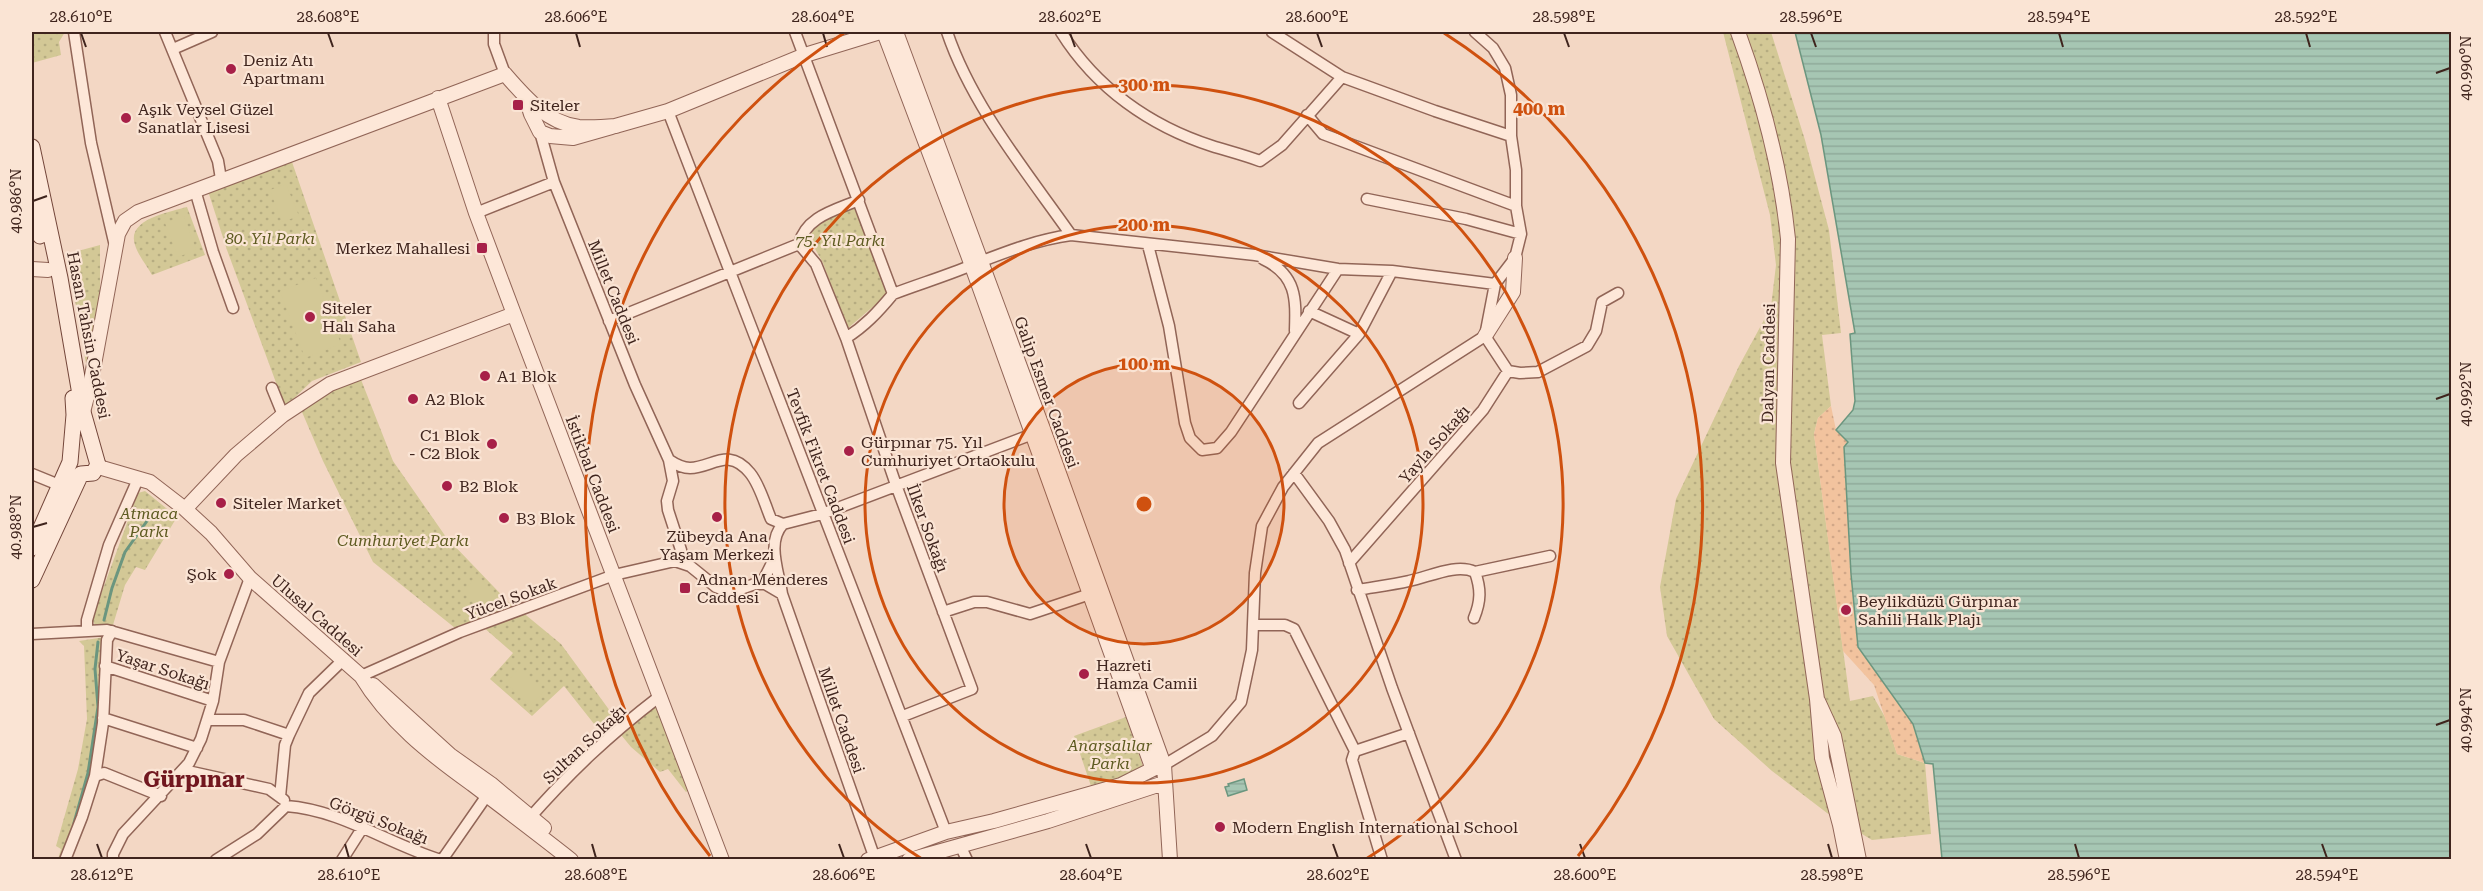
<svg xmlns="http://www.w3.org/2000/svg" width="2483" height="891" viewBox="0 0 2483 891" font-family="'Roboto Serif',serif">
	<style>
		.grass { fill: url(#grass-dots) }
		.sand { fill: url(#sand-dots) }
		.garden { fill: #d3c896 }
		.water { fill: url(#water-rules); stroke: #6b967f; stroke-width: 1.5 }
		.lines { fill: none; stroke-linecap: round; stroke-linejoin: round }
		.stream { stroke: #6b967f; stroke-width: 3 }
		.minor-casing { stroke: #916557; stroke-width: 13 }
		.tertiary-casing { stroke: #916557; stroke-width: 16 }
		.secondary-casing { stroke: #73463a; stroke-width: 17 }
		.minor { stroke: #fde7d8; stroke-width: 10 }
		.tertiary { stroke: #fde7d8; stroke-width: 14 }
		.secondary { stroke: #fde7d8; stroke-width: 15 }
		.ticks { fill: none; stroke: #3f241d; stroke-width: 2 }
		.ring { fill: none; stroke: #cf510f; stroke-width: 3 }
		.poi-dot { fill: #a72048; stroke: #fae4d4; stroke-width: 2 }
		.labels { text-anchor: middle; stroke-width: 4.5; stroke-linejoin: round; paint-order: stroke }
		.poi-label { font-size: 16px; fill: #3f241d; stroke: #fae4d4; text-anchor: start }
		.park-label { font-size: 16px; font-style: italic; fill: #5e5b21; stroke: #fae4d4 }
		.street-label { font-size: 16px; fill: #3f241d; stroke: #fae4d4 }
		.district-label { font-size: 22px; font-weight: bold; fill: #71171f; stroke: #fae4d4 }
		.centre { fill: #cf510f; stroke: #fae4d4; stroke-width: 3 }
		.ring-label { font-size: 18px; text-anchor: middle; font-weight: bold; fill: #cf510f; stroke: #fae4d4; stroke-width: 4.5; stroke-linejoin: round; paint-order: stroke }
		.neatline { fill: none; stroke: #3f241d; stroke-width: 2 }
		.ticks-label { font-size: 15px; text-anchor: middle; fill: #3f241d }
	</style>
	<defs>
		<pattern id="grass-dots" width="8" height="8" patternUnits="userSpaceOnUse" patternTransform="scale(1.5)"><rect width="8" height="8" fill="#d3c896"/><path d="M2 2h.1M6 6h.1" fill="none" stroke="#b6ac81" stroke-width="1.8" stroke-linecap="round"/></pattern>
		<pattern id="sand-dots" width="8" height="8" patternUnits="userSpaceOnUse" patternTransform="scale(1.5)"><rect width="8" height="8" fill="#f2c39e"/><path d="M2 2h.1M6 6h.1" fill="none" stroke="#d1a788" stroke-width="1.8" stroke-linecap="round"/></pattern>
		<pattern id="water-rules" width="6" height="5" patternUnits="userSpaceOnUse" patternTransform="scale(1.5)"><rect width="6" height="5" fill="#a6c6b3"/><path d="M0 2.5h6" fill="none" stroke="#90aa9a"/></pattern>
	</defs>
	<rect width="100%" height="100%" fill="#f3d7c4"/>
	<!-- grass -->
	<path class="grass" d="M32,32H65L59,42L61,55L32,63Z
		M1723,32H1771L1805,140L1829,230L1841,333L1822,335L1831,406L1818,418L1814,434L1850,701L1873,696L1885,717L1897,754L1925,763L1931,834L1872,840L1827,813L1772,771L1714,719L1667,636L1660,587L1676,499L1739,366L1771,307L1776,265L1770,215Z
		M292,162L361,362L312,381L285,407L227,250L208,191Z
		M187,207L205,255L152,275C147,266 138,255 135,245C126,219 170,212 187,207Z
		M854,207L889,293L847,329L823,263L809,238L818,222Z
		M100,245V304L88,375L67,254Z
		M358,372L393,461L446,537L518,612L521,611L561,644L621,726L658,702L694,787L686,792L668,769L660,772L631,747L617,730L606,739L564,686L532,716L490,679L513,653L482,626L460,632L373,562L323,461L299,405Z
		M145,491L177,517L145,570L136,567L125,585L113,625H95L92,619L138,493Z
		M105,637L95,776L62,859H58L61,849L56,846L78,769L87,719L84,646L79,641Z
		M1126,717L1143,766L1128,777L1092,789L1074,736Z"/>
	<!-- sand -->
	<path class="sand" d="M1831,406L1836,430L1848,442L1858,647L1913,724L1925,763L1897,754L1874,685L1843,651L1814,434L1818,418Z"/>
	<!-- garden -->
	<path class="garden" d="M286,184L299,216L282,222L270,190Z
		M184,216L196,250L178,257L165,223Z
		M316,278L341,344L305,358L280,291Z
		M478,576L501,600L488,613L464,589Z
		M520,667L544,691L530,706L506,683Z"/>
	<!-- water -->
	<path class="water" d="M1795,32H2451V859H1942L1933,764L1925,763L1913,724L1858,647L1851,574L1844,447L1848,442L1836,430L1853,410L1855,401L1850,334L1855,333L1821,135Z
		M1244,779L1247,790L1228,796L1225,787L1229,786L1228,784Z"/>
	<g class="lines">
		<!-- stream -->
		<path class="stream" d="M104,620L112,588L125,552L147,521
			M74,823L88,773L98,707L95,669L98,642"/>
		<!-- minor casing -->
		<g class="minor-casing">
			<path id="minor" d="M74,32L91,143L115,246
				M165,32L218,161L221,179
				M494,32V44L505,74
				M795,32L893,294C919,284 946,276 972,265C1006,252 1035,240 1071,235L1255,255L1338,269L1392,271L1495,284
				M947,32C972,106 1026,171 1071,235
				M1061,32C1096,88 1150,126 1212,146C1228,151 1244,155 1260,161L1282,145L1342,77L1435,111L1511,136
				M1272,32L1342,77
				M173,49L212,32
				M668,111L946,832
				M1307,115L1323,134L1516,206
				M540,132L554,182L635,385L669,460L673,481L667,501L668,510L681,550L675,561
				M195,190L213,252L233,308
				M1367,199L1466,219L1521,234
				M476,213L554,182
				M799,244L816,264L846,338L896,485L972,689L903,716
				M1148,245L1169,326L1185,423L1190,438L1202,450L1217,448L1231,432L1338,269
				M1263,259C1297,275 1296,299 1295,331
				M1309,311L1359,334
				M609,321L799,244C806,216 836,210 859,200
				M846,338C865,326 878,312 893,294
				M1508,371L1520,373L1538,372L1587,346L1596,331L1602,302L1618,293
				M272,388L283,415
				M1299,403L1359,334L1392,271
				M669,460C675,464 682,468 690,468C712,468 728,446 750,473C760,485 765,505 771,519L783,524C766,542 779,572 782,594L874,856
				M1294,473L1329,521L1345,550L1392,688L1456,860
				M32,474L59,485
				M783,524L822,514L1038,432
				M1349,563L1483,410L1508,371L1485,336
				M1475,572L1550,556
				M756,584L764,579L775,557
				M1357,590C1374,587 1392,585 1409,581C1429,577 1456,563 1475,572C1481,589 1481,601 1474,618
				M943,612L974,602H987L1030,614L1090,594
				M1253,625H1285L1294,629L1355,751L1352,760L1382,860
				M87,630V620L109,545L138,479
				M32,634L107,630L219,662
				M105,666L213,701
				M361,676L460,632L614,575L675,561L690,566L716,587L724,590L732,592L755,584H765L782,594
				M103,718L197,748
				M207,720H244L289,735
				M1355,751L1409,733
				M1164,765L1212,736L1241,702L1252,650L1255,573L1262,526L1283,487L1318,443L1485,336L1495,284L1515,258L1521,234L1516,206V170L1511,136V95L1505,68L1493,48L1475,32
				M183,770L269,789L284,800
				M95,776L103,723L107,640L112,631
				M280,797L285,745L289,735L309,693L344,659
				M527,821C570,772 608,736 660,696
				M960,845L967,860
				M65,860L82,817L95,776L104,773L161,796
				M113,860V854L123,834L189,763L201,739L213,701L219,662L250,578
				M216,860L257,834L286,806C342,810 388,844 441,860
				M342,860L363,827
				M442,860L490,791"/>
		</g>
		<!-- tertiary casing -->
		<g class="tertiary-casing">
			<path id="tertiary" d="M896,32L1043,429L1164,765L1170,860
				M1738,32C1762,98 1781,168 1788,239L1783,463L1817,699L1822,758L1840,825L1847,860
				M885,35L968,255L1152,767
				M438,98L476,213L514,314L722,860
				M526,98L531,114L540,132L550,136L573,138L668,111L805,55L880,32
				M32,269L48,270
				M1485,336L1513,292L1515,258
				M83,412L91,381L118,234L125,221L138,212L505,74C524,96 547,123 579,127C591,128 604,127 616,126
				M98,465L102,468L150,482L185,509L211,533L250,578L361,676C388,721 430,754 472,784C505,809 538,834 571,860
				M185,509L236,455L283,415L330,384L514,314
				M373,685L450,755L491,784L544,828
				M1818,701L1834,736L1859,860
				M868,860L946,832L994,821L1121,785L1159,766
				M909,860L1048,821L1164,783"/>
		</g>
		<!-- secondary casing -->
		<g class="secondary-casing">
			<path id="secondary" d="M32,147L60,278L83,412L98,465L93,473L81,474L32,580
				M32,196L40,236
				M32,548L70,462L74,415L73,398"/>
		</g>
		<!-- minor -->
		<use href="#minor" class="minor"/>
		<!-- tertiary -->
		<use href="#tertiary" class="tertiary"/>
		<!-- secondary -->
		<use href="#secondary" class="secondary"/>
	</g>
	<!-- ticks -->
	<path class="ticks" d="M81,33L86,47M328,33L333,47M576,33L580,47M823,33L827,47M1070,33L1075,47M1317,33L1322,47M1564,33L1569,47M1811,33L1816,47M2059,33L2063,47M2306,33L2310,47M2436,73L2450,68M33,201L47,196M2436,399L2450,394M33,527L47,523M2436,725L2450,720M97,844L102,858M345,844L349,858M592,844L596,858M839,844L844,858M1086,844L1091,858M1333,844L1338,858M1580,844L1585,858M1828,844L1832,858M2075,844L2079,858M2322,844L2327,858"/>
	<!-- distance rings -->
	<circle cx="1144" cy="504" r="140" fill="#cf510f" fill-opacity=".12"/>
	<g class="ring">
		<circle cx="1144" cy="504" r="140"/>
		<circle cx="1144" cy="504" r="279"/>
		<path d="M922 859A419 419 0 1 1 1366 859"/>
		<path d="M710 856A559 559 0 0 1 844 33M1444 33A559 559 0 0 1 1578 856"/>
	</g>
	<!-- markers -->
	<g class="poi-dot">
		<circle cx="231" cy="69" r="6"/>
		<rect x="512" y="99" width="12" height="12" rx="3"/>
		<circle cx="126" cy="118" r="6"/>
		<rect x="476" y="242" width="12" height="12" rx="3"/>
		<circle cx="310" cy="317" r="6"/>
		<circle cx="485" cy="376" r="6"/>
		<circle cx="413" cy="399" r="6"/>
		<circle cx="492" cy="444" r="6"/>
		<circle cx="849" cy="451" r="6"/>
		<circle cx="447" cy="486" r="6"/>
		<circle cx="221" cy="503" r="6"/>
		<circle cx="717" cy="517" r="6"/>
		<circle cx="504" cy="518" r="6"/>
		<circle cx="229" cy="574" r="6"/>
		<rect x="679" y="582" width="12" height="12" rx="3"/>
		<circle cx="1846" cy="610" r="6"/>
		<circle cx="1084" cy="674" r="6"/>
		<circle cx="1220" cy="827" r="6"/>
	</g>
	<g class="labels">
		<!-- poi labels -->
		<g class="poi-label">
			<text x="243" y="66">Deniz Atı<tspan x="243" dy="18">Apartmanı</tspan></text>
			<text x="530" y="111">Siteler</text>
			<text x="138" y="115">Aşık Veysel Güzel<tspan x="138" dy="18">Sanatlar Lisesi</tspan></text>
			<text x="470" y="254" text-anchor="end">Merkez Mahallesi</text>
			<text x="322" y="314">Siteler<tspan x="322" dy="18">Halı Saha</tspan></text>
			<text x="497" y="382">A1 Blok</text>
			<text x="425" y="405">A2 Blok</text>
			<text x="480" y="441" text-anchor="end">C1 Blok<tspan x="480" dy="18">- C2 Blok</tspan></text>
			<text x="861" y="448">Gürpınar 75. Yıl<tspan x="861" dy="18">Cumhuriyet Ortaokulu</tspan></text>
			<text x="459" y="492">B2 Blok</text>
			<text x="233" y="509">Siteler Market</text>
			<text x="516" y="524">B3 Blok</text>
			<text x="717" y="542" text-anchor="middle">Zübeyda Ana<tspan x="717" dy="18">Yaşam Merkezi</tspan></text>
			<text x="217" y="580" text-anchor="end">Şok</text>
			<text x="697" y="585">Adnan Menderes<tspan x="697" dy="18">Caddesi</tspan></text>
			<text x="1858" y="607">Beylikdüzü Gürpınar<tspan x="1858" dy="18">Sahili Halk Plajı</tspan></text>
			<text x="1096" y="671">Hazreti<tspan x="1096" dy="18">Hamza Camii</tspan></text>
			<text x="1232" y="833">Modern English International School</text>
		</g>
		<!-- park labels -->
		<g class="park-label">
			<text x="270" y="244">80. Yıl Parkı</text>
			<text x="840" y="246">75. Yıl Parkı</text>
			<text x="149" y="519">Atmaca<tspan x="149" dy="18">Parkı</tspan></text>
			<text x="403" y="546">Cumhuriyet Parkı</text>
			<text x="1110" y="751">Anarşalılar<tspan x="1110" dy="18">Parkı</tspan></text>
		</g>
		<!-- street labels -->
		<g class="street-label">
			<text transform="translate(614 292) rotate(68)" y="6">Millet Caddesi</text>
			<text transform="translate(89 335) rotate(79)" y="6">Hasan Tahsin Caddesi</text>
			<text transform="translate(1768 363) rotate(-89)" y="6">Dalyan Caddesi</text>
			<text transform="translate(1047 392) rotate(70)" y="6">Galip Esmer Caddesi</text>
			<text transform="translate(1434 444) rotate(-49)" y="6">Yayla Sokağı</text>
			<text transform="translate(821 466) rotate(69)" y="6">Tevfik Fikret Caddesi</text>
			<text transform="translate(593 474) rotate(69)" y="6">İstikbal Caddesi</text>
			<text transform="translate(928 528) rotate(70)" y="6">İlker Sokağı</text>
			<text transform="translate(511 598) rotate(-20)" y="6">Yücel Sokak</text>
			<text transform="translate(317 615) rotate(41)" y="6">Ulusal Caddesi</text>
			<text transform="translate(163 669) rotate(18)" y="6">Yaşar Sokağı</text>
			<text transform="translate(842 720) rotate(71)" y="6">Millet Caddesi</text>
			<text transform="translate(584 744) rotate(-43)" y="6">Sultan Sokağı</text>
			<text transform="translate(379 820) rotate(21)" y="6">Görgü Sokağı</text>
		</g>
		<!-- district labels -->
		<g class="district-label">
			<text x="194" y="787">Gürpınar</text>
		</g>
	</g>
	<circle cx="1144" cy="504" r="9" class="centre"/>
	<g class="ring-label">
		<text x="1144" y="91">300 m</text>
		<text x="1539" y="115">400 m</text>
		<text x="1144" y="231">200 m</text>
		<text x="1144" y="370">100 m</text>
	</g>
	<!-- border -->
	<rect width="2483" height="891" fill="none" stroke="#fae4d4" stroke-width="66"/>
	<rect x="33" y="33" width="2417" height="825" class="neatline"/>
	<g class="ticks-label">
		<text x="81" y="22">28.610°E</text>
		<text x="328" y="22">28.608°E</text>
		<text x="576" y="22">28.606°E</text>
		<text x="823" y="22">28.604°E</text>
		<text x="1070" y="22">28.602°E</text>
		<text x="1317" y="22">28.600°E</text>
		<text x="1564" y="22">28.598°E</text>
		<text x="1811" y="22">28.596°E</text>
		<text x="2059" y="22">28.594°E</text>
		<text x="2306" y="22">28.592°E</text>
		<text transform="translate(2466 68) rotate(-90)" y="5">40.990°N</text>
		<text transform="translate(16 201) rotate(-90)" y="5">40.986°N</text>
		<text transform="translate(2466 394) rotate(-90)" y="5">40.992°N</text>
		<text transform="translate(16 527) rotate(-90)" y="5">40.988°N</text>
		<text transform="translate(2466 720) rotate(-90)" y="5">40.994°N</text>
		<text x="102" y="880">28.612°E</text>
		<text x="349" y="880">28.610°E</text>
		<text x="596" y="880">28.608°E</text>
		<text x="844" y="880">28.606°E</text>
		<text x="1091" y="880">28.604°E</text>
		<text x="1338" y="880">28.602°E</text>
		<text x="1585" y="880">28.600°E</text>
		<text x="1832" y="880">28.598°E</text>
		<text x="2079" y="880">28.596°E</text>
		<text x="2327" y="880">28.594°E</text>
	</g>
</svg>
